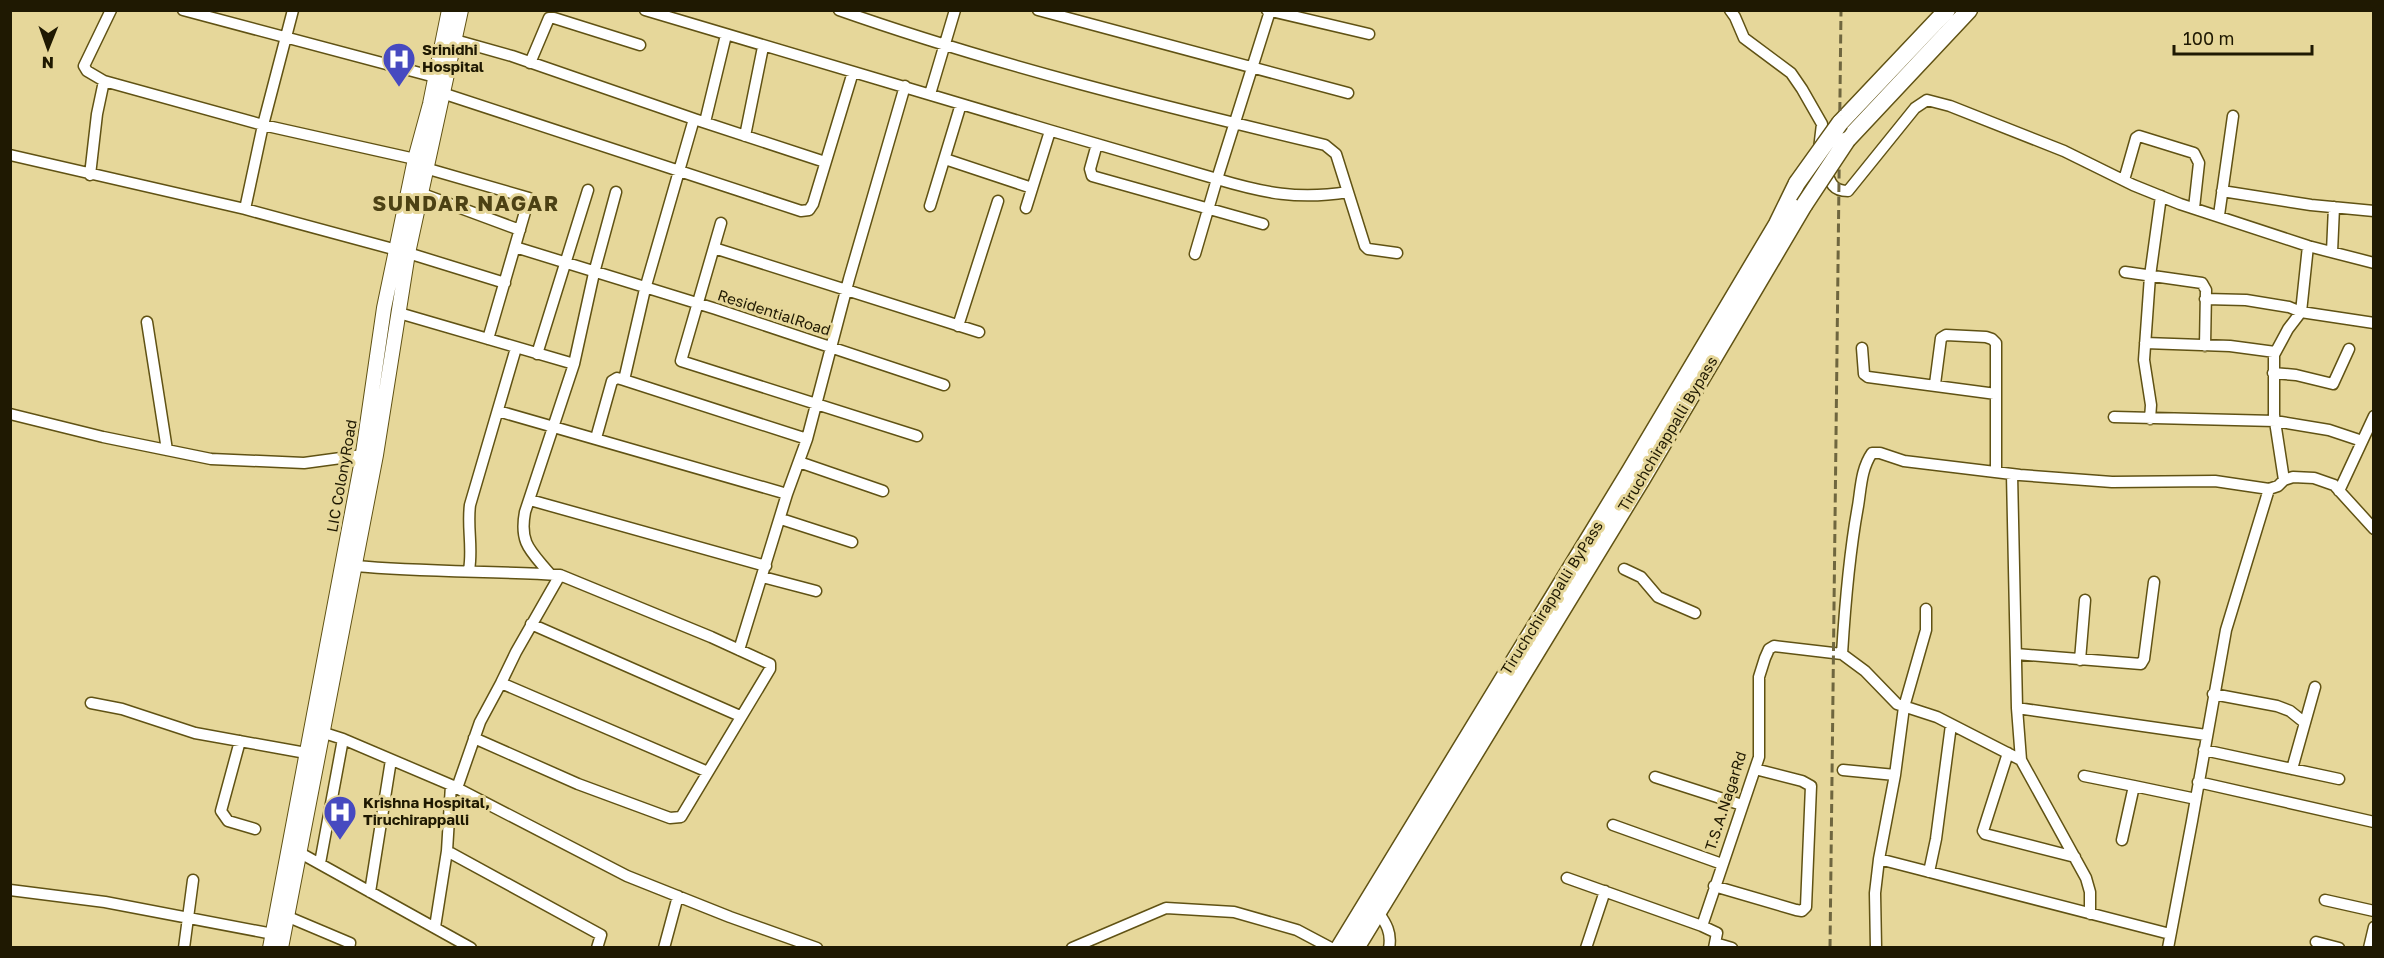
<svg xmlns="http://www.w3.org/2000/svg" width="2384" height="958" viewBox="0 0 2384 958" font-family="'Golos Text',sans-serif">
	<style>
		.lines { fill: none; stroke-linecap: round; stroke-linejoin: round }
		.minor-casing { stroke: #605214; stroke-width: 13 }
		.major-casing { stroke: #605214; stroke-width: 16 }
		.highway-casing { stroke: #605214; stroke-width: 19 }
		.minor { stroke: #fff; stroke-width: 10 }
		.major { stroke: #fff; stroke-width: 14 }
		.highway { stroke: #fff; stroke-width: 16 }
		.rail { stroke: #6f663f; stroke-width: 3; stroke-dasharray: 9 4.5; stroke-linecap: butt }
		.highway-bridge-casing { stroke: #605214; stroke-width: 19; stroke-linecap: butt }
		.highway-bridge { stroke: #fff; stroke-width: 16 }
		.labels { text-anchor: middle; stroke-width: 6; stroke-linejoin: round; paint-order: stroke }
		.poi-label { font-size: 15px; font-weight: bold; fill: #1f1902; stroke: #e6d79a; text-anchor: start }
		.street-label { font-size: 15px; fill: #1f1902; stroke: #e6d79a }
		.district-label { font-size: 21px; font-weight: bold; letter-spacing: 1.5px; fill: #4c4114; stroke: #e6d79a }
	</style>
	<rect width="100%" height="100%" fill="#e6d79a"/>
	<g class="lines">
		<!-- minor casing -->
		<g class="minor-casing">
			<path id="minor" d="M111,10L84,66L87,71L104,81L263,125L415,159
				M183,10L435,77
				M645,10C836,67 1026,124 1217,179L1270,11
				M839,10C998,66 1162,106 1325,145L1336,154L1365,246L1368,249L1397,253
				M1038,10L1348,93
				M1267,10L1369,34
				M1730,10L1735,17L1744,38L1791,73L1802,89L1822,124L1819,149
				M455,40L512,56L694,119L645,289L624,380L807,439
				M530,63L549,18H554L640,45
				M442,93L801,211L809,210L813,204L853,72
				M930,94L955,10
				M694,119L825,162
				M705,122L726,35
				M745,136L763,47
				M1097,144L1090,169L1092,176L1263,224
				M10,155L245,209L263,125L293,10
				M945,159L1032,188
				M425,168L529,198L488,339
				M1826,169C1830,183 1833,191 1848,191L1915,108L1927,100L1950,106L2064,151L2133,185L2180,204L2308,246L2374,263
				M90,175L97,114L104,81
				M2124,180L2136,138L2139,136L2194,153L2199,163L2194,208
				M2222,191L2311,205L2374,211
				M420,193L520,230
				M930,206L961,104
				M1026,208L1050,131
				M245,209L408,253L505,283
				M2219,215L2233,116
				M721,223L681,361L917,436
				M515,247L716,309L944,385
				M714,248L979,332
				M2332,252L2334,207
				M1195,254L1217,179C1264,193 1298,200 1348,192
				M2125,272L2202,283L2206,290L2205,346
				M2205,299L2246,300L2289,307L2301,312L2374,323
				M399,313L574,364
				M147,322L167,450
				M958,326L998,201
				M2145,343L2230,346L2275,352
				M1862,348L1864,374L1868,377L1996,394
				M537,354L588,190
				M2273,373L2296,375L2333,384L2349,349
				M1935,384L1941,338L1946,335L1986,337L1992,339L1996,343V472
				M498,411L787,494
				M10,414L103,437L211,459L304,463L363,455
				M2114,417L2275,421L2329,430L2362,441
				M2150,419L2151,405L2144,360L2150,276L2161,196
				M596,438L612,381L617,378L624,380
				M799,462L883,491
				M2012,474L2017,708L2021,760L2086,878L2090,892V914
				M2284,480L2274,415V355L2288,329L2301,312L2308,246
				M2339,491L2374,416
				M530,500L766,566
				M781,519L852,542
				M355,566C423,572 492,571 560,575L516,652L501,683L480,722L457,788
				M1624,569L1641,577L1658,597L1695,613
				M469,570C473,548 467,527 470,505L516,348
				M550,574C531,551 519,544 525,512L574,364L594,273L616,192
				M763,577L816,591
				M531,624L740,716
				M739,650L787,494L807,439L849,279L905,86
				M1842,654C1845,605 1849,555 1858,506C1861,488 1861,469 1872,453H1880L1904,461L2020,475L2112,482L2215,481L2269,489L2278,486L2284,480L2293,477L2314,478L2334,485L2374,529
				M2016,654L2141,664L2144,659L2154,582
				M2080,660L2085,600
				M501,683L708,772
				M2213,694L2277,706L2290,711L2305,723
				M91,703L122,709L195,733L306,753
				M2017,708L2206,735
				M318,731L343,739L451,785L627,876L730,917L817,948
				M474,738L578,784L670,818L681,817L770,669V664L711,637L560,575
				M240,741L221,811L228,821L255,829
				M2204,750L2339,779
				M2008,753L1983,831L1985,834L2075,857
				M2292,769L2315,687
				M1843,770L1895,775
				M2084,776L2134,786
				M1655,777L1742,805
				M2198,782L2374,822
				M1613,825L1722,864
				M2122,840L2134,786L2196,799
				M293,849L471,948
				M447,851L601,935L597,948
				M1879,859L2170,934
				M320,863L343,739
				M1929,872L1936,839L1951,725
				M1567,878L1702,926
				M1714,886L1796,910L1802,911L1806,907L1811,786L1802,781L1755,769
				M10,890L105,902L273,934
				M370,892L391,760
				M2325,900L2374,911
				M1378,912C1386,923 1392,933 1389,948
				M286,916L350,943L349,948
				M435,927L447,851L451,785
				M2316,942L2339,948
				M1715,943L1732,948
				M184,948L193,880
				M664,948L678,896
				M1072,948L1166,908L1234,912L1297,930L1331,948
				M1586,948L1605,891
				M1714,948L1717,933L1702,926L1759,757V677L1765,658L1769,649L1774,646L1842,654L1865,671L1897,704L1937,717L2021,760
				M1876,948L1875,893L1879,859L1895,775L1904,707L1926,630V609
				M2168,948L2192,821L2226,630L2269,489
				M2369,948L2374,927"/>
		</g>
		<!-- major casing -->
		<g class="major-casing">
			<path id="major" d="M270,948L362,460L384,308L415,159L430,104L449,10
				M281,948L376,455L408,253L461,10"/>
		</g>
		<!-- highway casing -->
		<g class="highway-casing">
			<path id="highway" d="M1840,123L1947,10
				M1847,140L1969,10
				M1339,948L1630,471L1777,224L1797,183
				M1356,948L1642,479L1804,205"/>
		</g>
		<!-- minor -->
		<use href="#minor" class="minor"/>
		<!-- major -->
		<use href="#major" class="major"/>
		<!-- highway -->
		<use href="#highway" class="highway"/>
		<!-- rail -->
		<path class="rail" d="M1830,948L1841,10"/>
		<!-- highway-bridge casing -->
		<g class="highway-bridge-casing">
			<path id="highway-bridge" d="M1797,183L1840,123
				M1804,205L1847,140"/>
		</g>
		<!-- highway-bridge -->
		<use href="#highway-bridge" class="highway-bridge"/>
	</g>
	<!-- icons -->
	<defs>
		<g id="hospital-pin" transform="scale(1.725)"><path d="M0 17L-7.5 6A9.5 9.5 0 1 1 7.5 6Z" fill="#474ac0" stroke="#e6d79a"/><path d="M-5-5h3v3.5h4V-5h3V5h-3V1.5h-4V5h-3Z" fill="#fff"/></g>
	</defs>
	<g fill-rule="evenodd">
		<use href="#hospital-pin" x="399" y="59"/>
		<use href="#hospital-pin" x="340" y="812"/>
	</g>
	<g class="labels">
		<!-- poi labels -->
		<g class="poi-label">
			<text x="422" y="55">Srinidhi<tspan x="422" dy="17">Hospital</tspan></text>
			<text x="363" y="808">Krishna Hospital,<tspan x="363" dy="17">Tiruchirappalli</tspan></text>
		</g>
		<!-- street labels -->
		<g class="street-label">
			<text transform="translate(774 313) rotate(18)" y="5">ResidentialRoad</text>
			<text transform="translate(1668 434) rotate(-59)" y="5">Tiruchchirappalli Bypass</text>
			<text transform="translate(342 476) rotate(-80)" y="5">LIC ColonyRoad</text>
			<text transform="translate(1552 598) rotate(-58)" y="5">Tiruchchirappalli ByPass</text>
			<text transform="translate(1726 801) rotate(-72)" y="5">T.S.A.NagarRd</text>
		</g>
		<!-- district labels -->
		<g class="district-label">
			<text x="466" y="211">SUNDAR NAGAR</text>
		</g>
	</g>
	<!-- border -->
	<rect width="2384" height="958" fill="none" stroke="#1f1902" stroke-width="24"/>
	<!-- north arrow -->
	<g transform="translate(48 48) rotate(181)" stroke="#e6d79a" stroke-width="4.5" paint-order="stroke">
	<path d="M0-4.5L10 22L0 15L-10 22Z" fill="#1f1902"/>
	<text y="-9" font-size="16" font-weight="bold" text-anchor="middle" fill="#1f1902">N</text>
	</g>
	<!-- scale -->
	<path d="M2174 45v9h138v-9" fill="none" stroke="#1f1902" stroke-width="3"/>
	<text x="2183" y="45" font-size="18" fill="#1f1902" stroke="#e6d79a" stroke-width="4.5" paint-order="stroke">100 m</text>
</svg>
